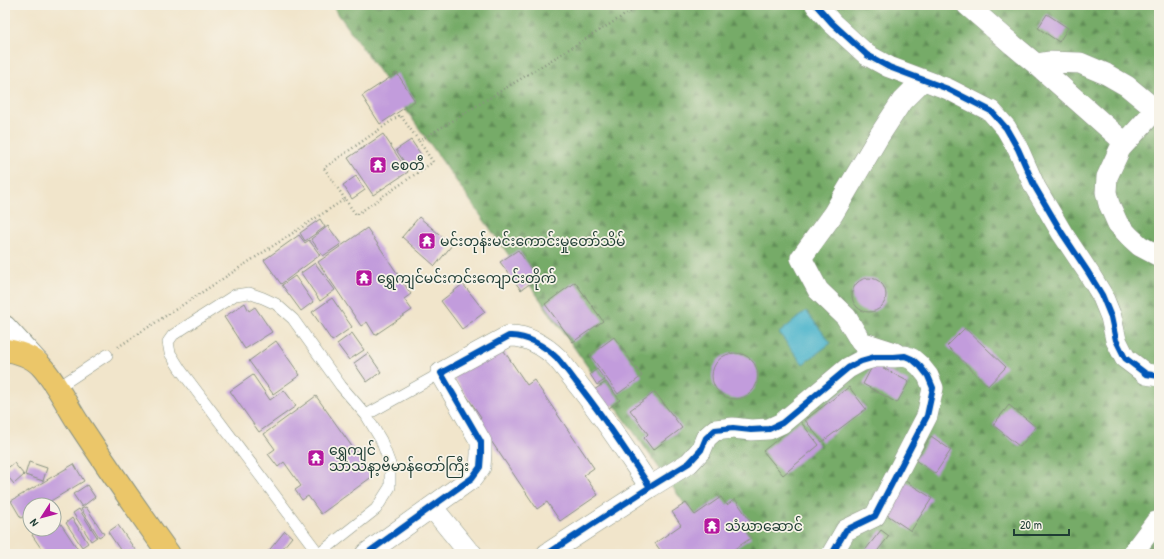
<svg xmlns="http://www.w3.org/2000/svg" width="1164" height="559" viewBox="0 0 1164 559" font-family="'Patrick Hand','Noto Sans Myanmar',sans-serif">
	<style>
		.forest { fill: url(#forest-firs); stroke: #4a744e }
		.water { fill: #4eb5cc; stroke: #367980 }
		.building { fill: #c29cdc }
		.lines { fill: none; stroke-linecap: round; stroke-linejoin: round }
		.service-casing { stroke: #889180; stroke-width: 12 }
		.minor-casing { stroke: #889180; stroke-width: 22 }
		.tertiary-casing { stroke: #889180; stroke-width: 24 }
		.primary-casing { stroke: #889180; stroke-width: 24 }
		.path { stroke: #889180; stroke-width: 2.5; stroke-dasharray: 1 3; stroke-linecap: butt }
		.service { stroke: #fff; stroke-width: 11 }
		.minor { stroke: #fff; stroke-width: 21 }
		.tertiary { stroke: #fff; stroke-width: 22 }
		.primary { stroke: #ebc669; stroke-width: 22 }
		.cycleway-casing { stroke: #f7f3e8; stroke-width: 8 }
		.cycleway { stroke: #0057b8; stroke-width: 6 }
		.labels { text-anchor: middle; stroke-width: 3.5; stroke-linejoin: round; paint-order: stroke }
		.poi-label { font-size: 14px; fill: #1f3d34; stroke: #f7f3e8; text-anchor: start }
	</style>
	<defs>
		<pattern id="forest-firs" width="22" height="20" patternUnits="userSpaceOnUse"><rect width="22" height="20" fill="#76ab67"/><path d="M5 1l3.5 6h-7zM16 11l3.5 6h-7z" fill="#608c56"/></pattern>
	</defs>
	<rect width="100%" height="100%" fill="#f7f3e8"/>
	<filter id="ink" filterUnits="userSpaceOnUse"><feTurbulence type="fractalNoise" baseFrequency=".025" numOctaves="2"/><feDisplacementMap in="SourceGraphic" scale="8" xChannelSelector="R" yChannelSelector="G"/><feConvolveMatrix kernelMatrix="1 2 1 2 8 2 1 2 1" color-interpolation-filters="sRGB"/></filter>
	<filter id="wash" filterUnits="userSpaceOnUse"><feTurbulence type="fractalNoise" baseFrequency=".012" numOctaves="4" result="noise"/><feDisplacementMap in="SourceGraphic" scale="16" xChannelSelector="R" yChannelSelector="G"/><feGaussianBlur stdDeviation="0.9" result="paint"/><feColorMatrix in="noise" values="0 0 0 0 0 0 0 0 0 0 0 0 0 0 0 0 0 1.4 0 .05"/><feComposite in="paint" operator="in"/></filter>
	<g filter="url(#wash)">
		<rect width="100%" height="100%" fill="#f1e5cb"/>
		<!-- forest -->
		<path class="forest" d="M332,5H1159V554H720Z"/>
		<!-- water -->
		<path class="water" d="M806,311L831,343L803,364L779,333Z"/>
		<g id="blocks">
			<!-- building -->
			<path class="building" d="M1047,14L1068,28L1059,42L1038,28Z
				M397,73L415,101L380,124L362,96Z
				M383,134L408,172L373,195L348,158Z
				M411,140L422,156L407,166L396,150Z
				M356,176L365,190L352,199L343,185Z
				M419,217L452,245L435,266L402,237Z
				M320,219L325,227L305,241L300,233Z
				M328,226L341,244L323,256L311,239Z
				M367,228L411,294L404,299L412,310L375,335L367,322L361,326L318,262Z
				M299,235L305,243L309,240L320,255L281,284L264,260Z
				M518,250L538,278L521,290L500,262Z
				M315,263L335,290L320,301L301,273Z
				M295,276L313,302L301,311L282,285Z
				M852 295a17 17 0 1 1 34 0a17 17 0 1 1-34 0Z
				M575,282L603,321L573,342L545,304Z
				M463,284L485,312L462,329L441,301Z
				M332,298L352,327L332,341L312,312Z
				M245,303L249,311L255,307L272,332L245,349L224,317Z
				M965,328L1006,367L988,386L947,346Z
				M352,333L364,350L349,360L337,344Z
				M614,337L642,376L618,394L590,355Z
				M276,341L300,375L273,394L249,361Z
				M500,345L527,385L534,380L594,468L584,475L598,495L560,521L547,502L537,509L477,420L481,417L453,376Z
				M712 376a23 23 0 1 1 46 0a23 23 0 1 1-46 0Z
				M368,353L381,372L367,382L354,363Z
				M874,363L909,382L897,403L863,384Z
				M597,369L605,380L597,385L590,374Z
				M253,375L270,400L284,390L296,406L259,432L230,391Z
				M606,382L620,400L605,411L591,392Z
				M849,387L866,409L822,442L805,420Z
				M655,392L682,428L653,450L644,438L648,434L630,410Z
				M316,396L373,476L321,514L308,496L302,500L295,490L301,486L284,462L278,467L268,454L275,449L264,434Z
				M1009,405L1036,427L1020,447L993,425Z
				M800,421L819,445L783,475L763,451Z
				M931,436L951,450L935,474L915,460Z
				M29,462L47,468L43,481L25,475Z
				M14,463L24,475L14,484L5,473V470Z
				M74,464L84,481L44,505H30V513L21,518L11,501Z
				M904,480L932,498L911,531L884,513Z
				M87,485L95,497L82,507L73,494Z
				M721,497L727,505L735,499L751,522L743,527L751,538L727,554H663L655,543L681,525L672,512L686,503L695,515Z
				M86,507L104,534L99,537L81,509Z
				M79,509L97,537L91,541L73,513Z
				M57,518L81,554H45L32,535L41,529H54V520Z
				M72,518L88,543L82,547L66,523Z
				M118,525L138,554H123L108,532Z
				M881,530L889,536L875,554H862Z
				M285,531L292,537L278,554H266Z
				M852,548L856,554H844Z"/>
		</g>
	</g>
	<g filter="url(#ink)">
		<use href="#blocks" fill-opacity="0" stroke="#889180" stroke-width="1"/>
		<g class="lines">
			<!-- service casing -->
			<g class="service-casing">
				<path id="service" d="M57,388L107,355
					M366,415L441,373
					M319,554L376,509L390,487V464L381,440L366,415L341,386L293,319L276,304L263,298L249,293L235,295L173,335L168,342L170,353L180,369L319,554"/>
			</g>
			<!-- minor casing -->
			<g class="minor-casing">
				<path id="minor" d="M816,5L832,23L867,55L889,67L948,89L991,111L1006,128L1018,149L1035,187L1062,233L1088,272L1102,295L1111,317L1116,340L1125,358L1146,374L1159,376
					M967,5L1013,45L1036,64L1048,62L1080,63L1106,74L1127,86L1156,110
					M1036,64L1125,143
					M1159,106L1120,149L1107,177L1106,192L1109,204L1118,224L1130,237L1140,246L1159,256
					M895,353L861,342L846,317L818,290L801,258L833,214L879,136L902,101L923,80
					M432,507L467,550L472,554
					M366,554L472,478L480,467L481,454V442L441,373L509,336C526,335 545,346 557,358C564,366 570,374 576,382C603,415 626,451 650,487
					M547,554L650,487L689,463L701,450L706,438L715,430L733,428L751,430L769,429L782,423L848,368L861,361L875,357H894L905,356L912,359L920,366L928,376L933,388L927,416L875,516L846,530L832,554
					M1132,554L1156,522"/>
			</g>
			<!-- tertiary casing -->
			<g class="tertiary-casing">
				<path id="tertiary" d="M5,327L38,363"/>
			</g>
			<!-- primary casing -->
			<g class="primary-casing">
				<path id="primary" d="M5,350C16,351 33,357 41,366C56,382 67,406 79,424C108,468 138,511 169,554"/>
			</g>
			<!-- path -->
			<path class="path" d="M345,199L324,168L400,115L419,141
				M118,347L345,199L356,215L433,162L419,141L452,121L641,5"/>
			<!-- service -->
			<use href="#service" class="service"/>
			<!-- minor -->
			<use href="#minor" class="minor"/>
			<!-- tertiary -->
			<use href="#tertiary" class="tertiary"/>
			<!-- primary -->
			<use href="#primary" class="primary"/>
			<!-- cycleway casing -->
			<g class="cycleway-casing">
				<path id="cycleway" d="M816,5L832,23L867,55L889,67L948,89L991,111L1006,128L1018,149L1035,187L1062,233L1088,272L1102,295L1111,317L1116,340L1125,358L1146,374L1159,376
					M366,554L472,478L480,467L481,454V442L441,373L509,336C526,335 545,346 557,358C564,366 570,374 576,382C603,415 626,451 650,487
					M547,554L650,487L689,463L701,450L706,438L715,430L733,428L751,430L769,429L782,423L848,368L861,361L875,357H894L905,356L912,359L920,366L928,376L933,388L927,416L875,516L846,530L832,554"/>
			</g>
			<!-- cycleway -->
			<use href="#cycleway" class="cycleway"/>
		</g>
	</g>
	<!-- icons -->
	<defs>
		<g id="temple-square" transform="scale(0.9)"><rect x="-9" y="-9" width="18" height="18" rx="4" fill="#b5179e" stroke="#f7f3e8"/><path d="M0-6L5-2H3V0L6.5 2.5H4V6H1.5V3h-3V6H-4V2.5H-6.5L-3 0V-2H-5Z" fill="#fff"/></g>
	</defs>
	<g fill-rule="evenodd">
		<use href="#temple-square" x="378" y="165"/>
		<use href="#temple-square" x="427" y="241"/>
		<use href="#temple-square" x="364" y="278"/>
		<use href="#temple-square" x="316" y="458"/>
		<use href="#temple-square" x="712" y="526"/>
	</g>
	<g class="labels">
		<!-- poi labels -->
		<g class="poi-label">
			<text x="391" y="170">စေတီ</text>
			<text x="440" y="246">မင်းတုန်းမင်းကောင်းမှုတော်သိမ်</text>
			<text x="377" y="283">ရွှေကျင်မင်းကင်းကျောင်းတိုက်</text>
			<text x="329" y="455">ရွှေကျင်<tspan x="329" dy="16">သာသနာ့ဗိမာန်တော်ကြီး</tspan></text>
			<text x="725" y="531">သံဃာဆောင်</text>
		</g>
	</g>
	<!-- margin -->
	<rect width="1164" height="559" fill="none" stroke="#f7f3e8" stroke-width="20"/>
	<!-- north arrow -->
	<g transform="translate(42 517) rotate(234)"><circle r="19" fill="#f7f3e8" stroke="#a1aaa0"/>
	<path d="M0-3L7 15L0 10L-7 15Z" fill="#b5179e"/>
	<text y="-6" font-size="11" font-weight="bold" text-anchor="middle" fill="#1f3d34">N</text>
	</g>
	<!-- scale -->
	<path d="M1014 529v6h55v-6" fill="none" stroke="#1f3d34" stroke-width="2"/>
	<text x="1020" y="529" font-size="12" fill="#1f3d34" stroke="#f7f3e8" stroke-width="3" paint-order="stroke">20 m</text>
</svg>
